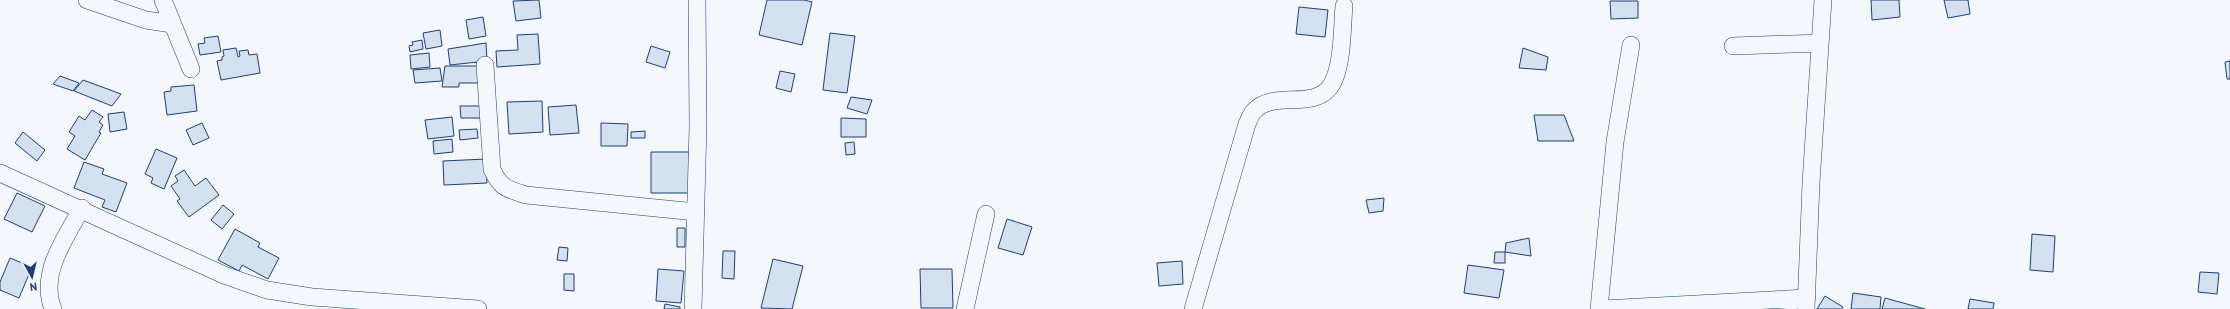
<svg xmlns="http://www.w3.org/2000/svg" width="2230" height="309" viewBox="0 0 2230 309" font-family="'PT Sans',sans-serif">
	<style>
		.building { fill: #d5e0f0; stroke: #1d3f73 }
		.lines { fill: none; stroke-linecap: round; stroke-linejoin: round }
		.minor-casing { stroke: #1d3f73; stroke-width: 18 }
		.minor { stroke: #f4f7fb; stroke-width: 17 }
	</style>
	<rect width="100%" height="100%" fill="#f4f7fb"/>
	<!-- building -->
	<path class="building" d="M539,0L541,18L516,21L513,1Z
		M767,0H804L812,2L802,45L759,35Z
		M1871,0H1899L1900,17L1872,20Z
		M1944,0H1968L1970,14L1948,18Z
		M1610,1H1638V18L1611,19Z
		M1299,7L1328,10L1325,37L1296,34Z
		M483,17L486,36L469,39L466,20Z
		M440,30L442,46L426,49L423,33Z
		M830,33L855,36L847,93L823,90Z
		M538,34L540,64L497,67L496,51L518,50L517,35Z
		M218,36L221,52L200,55L198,44L205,43L204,38Z
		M422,40L423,49L410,52L409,46L413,45L412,42Z
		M486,43L487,61L450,65L448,49Z
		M651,46L670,52L665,68L646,62Z
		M236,48L238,57L240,56L239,51L248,50L249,55L257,54L260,73L221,80L217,61L222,60V57L224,56L223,50Z
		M1523,48L1548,57L1546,70L1519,68Z
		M429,53L430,67L411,69L410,55Z
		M2230,61V79H2227L2225,62Z
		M445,66H478V83H459V87H442Z
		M440,68L442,81L415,83L413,70Z
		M780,71L795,74L791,92L776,88Z
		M60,76L79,83L73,91L53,84Z
		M83,80L121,94L112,106L74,91Z
		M194,85L197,111L167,115L164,92L171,91V87Z
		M851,97L872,100L867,114L847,108Z
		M542,101L543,132L509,134L507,102Z
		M576,105L579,133L550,135L548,107Z
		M460,106H480L481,118H461Z
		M92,110L103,117L99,122L103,125L99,132L101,133L85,160L67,149L75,136L69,132L79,116L85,120Z
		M124,112L127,129L110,132L108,114Z
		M1534,115H1564L1574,141H1538Z
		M452,117L454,136L428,139L425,120Z
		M841,118L866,119V137H841Z
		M202,123L209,138L193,145L186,130Z
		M601,123L628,124L627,146H601Z
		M477,129L478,138L460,140L459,130Z
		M645,131V138H631V132Z
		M23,132L45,150L37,161L15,143Z
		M452,139L453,152L434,154L433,141Z
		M854,142L855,154L846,155L845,143Z
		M156,149L177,158L164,189L151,183L153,178L145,174Z
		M651,152H689V193H651Z
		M486,159L487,183L444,185L443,161Z
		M84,162L104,169L102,174L127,183L116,212L102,207L105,200L74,188Z
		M184,170L195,186L206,178L219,195L189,217L177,201L180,199L171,186L178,181L175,176Z
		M17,193L45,206L32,232L4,219Z
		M1384,198L1383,211L1369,213L1366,200Z
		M223,205L234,214L222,229L211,220Z
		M1007,219L1032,227L1023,255L998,248Z
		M677,228H685V247H677Z
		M235,229L260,243L258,247L279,258L268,279L242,265L239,271L218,260Z
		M2032,234L2055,236L2053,272L2030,270Z
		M1529,238L1531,256L1505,252L1506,243Z
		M559,247L568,248L567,261L557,260Z
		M723,251H735L734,279L722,278Z
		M1495,252H1505V263H1494Z
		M10,258L32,267L19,298L0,290V282Z
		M773,259L803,266L792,309L761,308Z
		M1182,261L1183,284L1159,286L1157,263Z
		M1468,265L1504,270L1499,298L1464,293Z
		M658,269L684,271L681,303L656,301Z
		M920,269H952L953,308H921Z
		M2200,272L2219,273L2217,294L2198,292Z
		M564,274H574V291L564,290Z
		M1853,293L1881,297L1880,309H1851Z
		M1825,296L1843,307L1842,309H1817Z
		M1885,298L1925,309H1882Z
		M1970,299L1994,303L1993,309H1968Z
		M665,304L680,307V309H664Z"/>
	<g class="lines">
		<!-- minor casing -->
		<g class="minor-casing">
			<path id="minor" d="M87,0L146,20L172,24
				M163,0L191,69
				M1733,46L1820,43
				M485,65L492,169C500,188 507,189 526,195L696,212
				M0,173L224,275L267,290L312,297L478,309
				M53,309C39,274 65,238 82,208
				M693,309L698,126L697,0
				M965,309L986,214
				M1193,309L1247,124C1249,120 1251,114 1254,111C1274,89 1316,112 1332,84C1343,64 1342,28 1344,6
				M1599,309L1615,142L1631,45
				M1603,309L1807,298
				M1806,309L1811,183L1823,0"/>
		</g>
		<!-- minor -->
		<use href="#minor" class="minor"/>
	</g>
	<!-- north arrow -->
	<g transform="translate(32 277) rotate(172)" stroke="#f4f7fb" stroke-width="3" paint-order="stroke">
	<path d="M0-3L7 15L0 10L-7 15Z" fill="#1d3f73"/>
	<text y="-6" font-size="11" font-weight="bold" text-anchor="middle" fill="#1d3f73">N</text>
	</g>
</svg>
